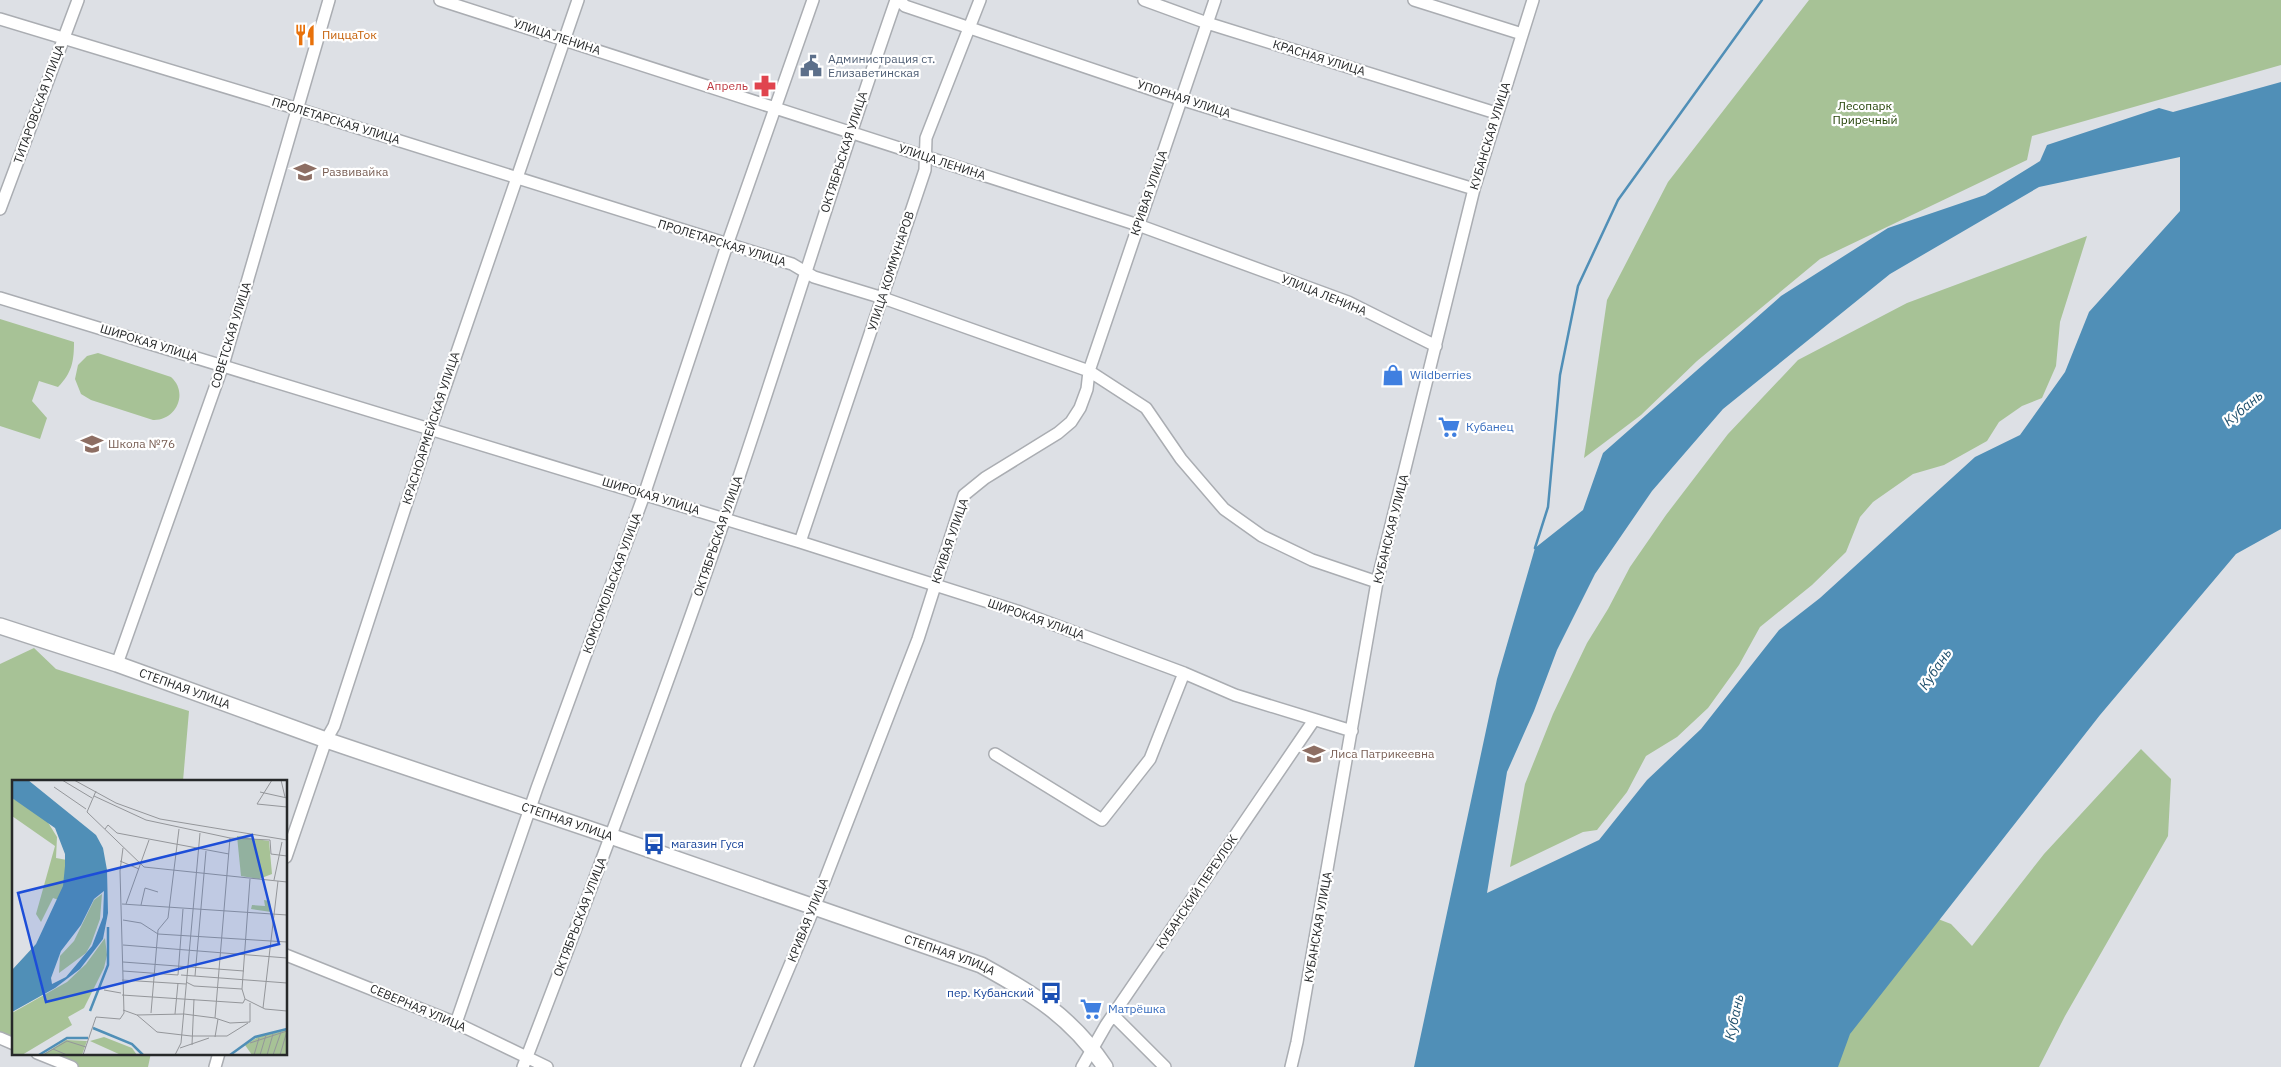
<svg xmlns="http://www.w3.org/2000/svg" width="2281" height="1067" viewBox="0 0 2281 1067" font-family="'IBM Plex Sans',sans-serif">
	<style>
		.green { fill: #a7c296 }
		.water { fill: #508fb7; fill-rule: evenodd }
		.lines { fill: none; stroke-linecap: round; stroke-linejoin: round }
		.stream { stroke: #508fb7; stroke-width: 2.5 }
		.minor-casing { stroke: #aaadb2; stroke-width: 14 }
		.major-casing { stroke: #aaadb2; stroke-width: 18 }
		.minor { stroke: #fff; stroke-width: 11 }
		.major { stroke: #fff; stroke-width: 15 }
		.labels { text-anchor: middle; stroke-width: 4.5; stroke-linejoin: round; paint-order: stroke }
		.food-label { font-size: 12px; fill: #c56008; stroke: #fff; text-anchor: start }
		.street-label { font-size: 12px; fill: #262829; stroke: #fff }
		.service-label { font-size: 12px; fill: #4e5e75; stroke: #fff; text-anchor: start }
		.health-label { font-size: 12px; fill: #be3a42; stroke: #fff; text-anchor: end }
		.park-label { font-size: 12px; fill: #1e3e00; stroke: #fff }
		.education-label { font-size: 12px; fill: #785e54; stroke: #fff; text-anchor: start }
		.shop-label { font-size: 12px; fill: #366cbe; stroke: #fff; text-anchor: start }
		.transit-label { font-size: 12px; fill: #164399; stroke: #fff; text-anchor: start }
		.water-label { font-size: 14px; font-style: italic; fill: #1e4f6c; stroke: #fff }
		.inset-river { fill: none; stroke: #508fb7; stroke-width: 2.5 }
		.inset-road { fill: none; stroke: #94969a; stroke-width: 1 }
		.view { fill: #1d4ed8; fill-opacity: 0.15; stroke: #1d4ed8; stroke-width: 2.5 }
		.inset-edge { fill: none; stroke: #262829; stroke-width: 2.5 }
	</style>
	<rect width="100%" height="100%" fill="#dde0e5"/>
	<!-- green -->
	<path class="green" d="M1809,0H2281V65L2032,136L2027,160L1820,259L1697,361L1641,415L1584,458L1607,300L1668,182Z
		M2087,236L2060,322L2056,366L2042,398L2022,406L1999,422L1987,441L1944,465L1913,474L1873,502L1860,517L1846,552L1812,585L1760,627L1739,665L1708,708L1677,737L1646,756L1627,792L1597,830L1583,832L1510,867L1525,784L1553,714L1587,643L1608,609L1630,567L1666,515L1728,434L1798,360L1907,303Z
		M0,319L74,342C74,361 72,373 58,387L39,381L32,401L47,418L40,439L0,426Z
		M98,353L171,377C189,393 176,421 153,420L91,400L81,394L75,379L78,365L87,356Z
		M34,648L56,669L189,711L183,781H14V1041L0,1035V664Z
		M2141,749L2171,779L2168,836L2065,1016L2039,1067H1822L1925,914L1951,924L1972,946L2044,854Z
		M44,1053H151L148,1067H78Z"/>
	<!-- water -->
	<path class="water" d="M2281,82V529L2236,554L2100,715L1850,1034L1838,1067H1414L1497,679L1535,548L1583,510L1603,453L1781,296L1888,228L1985,195L2040,161L2047,145L2159,108L2173,112ZM2180,157V211L2089,312L2065,372L2020,435L1975,457L1820,598L1779,630L1701,729L1647,780L1599,840L1487,893L1507,772L1534,711L1557,650L1595,574L1652,491L1723,409L1890,274L2039,187Z"/>
	<g class="lines">
		<!-- stream -->
		<path class="stream" d="M1535,548L1548,507L1560,375L1578,286L1618,200L1762,0"/>
		<!-- minor casing -->
		<g class="minor-casing">
			<path id="minor" d="M440,0L1138,225L1348,302L1436,346
				M899,0L905,6L1180,99L1474,189
				M1144,0L1207,23L1496,113
				M1414,0L1522,34
				M0,19L298,109L792,264L814,277L883,298L1089,371L1146,408L1181,459L1224,509L1262,536L1312,560L1377,582
				M0,209L78,0
				M0,298L800,542L1020,612L1184,673L1235,695L1352,731
				M800,542L925,170L926,138L980,0
				M117,664L223,365L329,0
				M995,754L1102,820L1150,759L1184,673
				M286,857L326,740L334,726L431,428L578,0
				M286,955L456,1023L547,1067
				M1113,1015L1165,1067
				M456,1023L537,788L644,495L727,245L813,0
				M0,1038L14,1044
				M37,1053L72,1067
				M215,1067L219,1053
				M523,1067C593,885 662,702 725,518C784,346 836,172 896,0
				M747,1067L814,908L918,639L964,495L985,478L1058,433L1071,422L1080,408L1087,389L1089,371L1215,0
				M1082,1067L1106,1025L1314,720
				M1291,1067L1297,1042L1377,582L1474,189L1533,0"/>
		</g>
		<!-- major casing -->
		<g class="major-casing">
			<g id="major">
				<path id="s1" d="M0,626L117,664L326,740L610,836L981,965C1032,993 1072,1017 1105,1067"/>
			</g>
		</g>
		<!-- minor -->
		<use href="#minor" class="minor"/>
		<!-- major -->
		<use href="#major" class="major"/>
	</g>
	<!-- icons -->
	<defs>
		<g id="restaurant-bare" transform="scale(1.725)"><path d="M-5-6h1v4h1v-4h1v4h1v-4h1v5L-1.5 .5V6h-2V.5L-5-1ZM5-6V6H3V1.5H1.5Q1.5-4 5-6Z" fill="#e8710a" stroke="#fff" stroke-width="2.5" paint-order="stroke"/></g>
		<g id="civic-bare" transform="scale(1.725)"><path d="M-.6-6.5H3V-4.5H.6V-3L4-1V1h2V6H-6V1h2V-1L-.6-3ZM-1.2 2.5V6h2.4V2.5Z" fill="#5c6f8a" stroke="#fff" stroke-width="2.5" paint-order="stroke"/></g>
		<g id="pharmacy-bare" transform="scale(1.725)"><path d="M-2-6h4v4h4v4h-4v4h-4v-4h-4v-4h4Z" fill="#e0444e" stroke="#fff" stroke-width="2.5" paint-order="stroke"/></g>
		<g id="school-bare" transform="scale(1.725)"><path d="M0-5L7-2L0 1L-7-2ZM-4 1L0 2.5L4 1V4Q0 6-4 4Z" fill="#8d6e63" stroke="#fff" stroke-width="2.5" paint-order="stroke"/></g>
		<g id="shop-bare" transform="scale(1.725)"><path d="M-5-2.5h2.3a2.7 3.5 0 0 1 5.4 0H5L5.5 6h-11ZM-1.5-2.5h3a1.5 2.3 0 0 0-3 0Z" fill="#3f7fe0" stroke="#fff" stroke-width="2.5" paint-order="stroke"/></g>
		<g id="supermarket-bare" transform="scale(1.725)"><path d="M-6-5.5h2.5l.6 2H6L4.5 2H-2.5L-4.4-4H-6ZM-1.5 3.2a1.3 1.3 0 1 0 .1 0ZM3 3.2a1.3 1.3 0 1 0 .1 0Z" fill="#3f7fe0" stroke="#fff" stroke-width="2.5" paint-order="stroke"/></g>
		<g id="bus-bare" transform="scale(1.725)"><path d="M-5-6H5V4H4V6H2V4H-2V6H-4V4H-5ZM-3.5-4V0h7V-4ZM-3.5 1.2v1.5H-2V1.2ZM2 1.2v1.5H3.5V1.2Z" fill="#1a4fb4" stroke="#fff" stroke-width="2.5" paint-order="stroke"/></g>
	</defs>
	<g fill-rule="evenodd">
		<use href="#restaurant-bare" x="305" y="35"/>
		<use href="#civic-bare" x="811" y="66"/>
		<use href="#pharmacy-bare" x="765" y="86"/>
		<use href="#school-bare" x="305" y="172"/>
		<use href="#shop-bare" x="1393" y="375"/>
		<use href="#supermarket-bare" x="1449" y="427"/>
		<use href="#school-bare" x="92" y="444"/>
		<use href="#school-bare" x="1314" y="754"/>
		<use href="#bus-bare" x="654" y="844"/>
		<use href="#bus-bare" x="1051" y="993"/>
		<use href="#supermarket-bare" x="1091" y="1009"/>
	</g>
	<g class="labels">
		<!-- food labels -->
		<g class="food-label">
			<text x="322" y="39">ПиццаТок</text>
		</g>
		<!-- street labels -->
		<g class="street-label">
			<text transform="translate(557 37) rotate(18)" y="4">УЛИЦА ЛЕНИНА</text>
			<text transform="translate(1319 58) rotate(17)" y="4">КРАСНАЯ УЛИЦА</text>
			<text transform="translate(1184 99) rotate(18)" y="4">УПОРНАЯ УЛИЦА</text>
			<text transform="translate(39 104) rotate(-70)" y="4">ТИТАРОВСКАЯ УЛИЦА</text>
			<text transform="translate(336 121) rotate(17)" y="4">ПРОЛЕТАРСКАЯ УЛИЦА</text>
			<text transform="translate(1490 136) rotate(-73)" y="4">КУБАНСКАЯ УЛИЦА</text>
			<text transform="translate(844 152) rotate(-72)" y="4">ОКТЯБРЬСКАЯ УЛИЦА</text>
			<text transform="translate(942 162) rotate(18)" y="4">УЛИЦА ЛЕНИНА</text>
			<text transform="translate(1149 193) rotate(-71)" y="4">КРИВАЯ УЛИЦА</text>
			<text transform="translate(722 243) rotate(17)" y="4">ПРОЛЕТАРСКАЯ УЛИЦА</text>
			<text transform="translate(891 271) rotate(-72)" y="4">УЛИЦА КОММУНАРОВ</text>
			<text transform="translate(1324 295) rotate(22)" y="4">УЛИЦА ЛЕНИНА</text>
			<text transform="translate(231 335) rotate(-73)" y="4">СОВЕТСКАЯ УЛИЦА</text>
			<text transform="translate(149 343) rotate(17)" y="4">ШИРОКАЯ УЛИЦА</text>
			<text transform="translate(431 428) rotate(-72)" y="4">КРАСНОАРМЕЙСКАЯ УЛИЦА</text>
			<text transform="translate(651 496) rotate(17)" y="4">ШИРОКАЯ УЛИЦА</text>
			<text transform="translate(1391 529) rotate(-76)" y="4">КУБАНСКАЯ УЛИЦА</text>
			<text transform="translate(718 536) rotate(-71)" y="4">ОКТЯБРЬСКАЯ УЛИЦА</text>
			<text transform="translate(950 541) rotate(-71)" y="4">КРИВАЯ УЛИЦА</text>
			<text transform="translate(612 583) rotate(-70)" y="4">КОМСОМОЛЬСКАЯ УЛИЦА</text>
			<text transform="translate(1036 619) rotate(19)" y="4">ШИРОКАЯ УЛИЦА</text>
			<text dy="4" stroke="none"><textPath href="#s1" startOffset="195">СТЕПНАЯ УЛИЦА</textPath></text>
			<text dy="4" stroke="none"><textPath href="#s1" startOffset="600">СТЕПНАЯ УЛИЦА</textPath></text>
			<text transform="translate(1197 892) rotate(-56)" y="4">КУБАНСКИЙ ПЕРЕУЛОК</text>
			<text transform="translate(580 917) rotate(-69)" y="4">ОКТЯБРЬСКАЯ УЛИЦА</text>
			<text transform="translate(808 920) rotate(-68)" y="4">КРИВАЯ УЛИЦА</text>
			<text transform="translate(1318 927) rotate(-80)" y="4">КУБАНСКАЯ УЛИЦА</text>
			<text dy="4" stroke="none"><textPath href="#s1" startOffset="1005">СТЕПНАЯ УЛИЦА</textPath></text>
			<text transform="translate(418 1008) rotate(23)" y="4">СЕВЕРНАЯ УЛИЦА</text>
		</g>
		<!-- service labels -->
		<g class="service-label">
			<text x="828" y="63">Администрация ст.<tspan x="828" dy="14">Елизаветинская</tspan></text>
		</g>
		<!-- health labels -->
		<g class="health-label">
			<text x="748" y="90">Апрель</text>
		</g>
		<!-- park labels -->
		<g class="park-label">
			<text x="1865" y="110">Лесопарк<tspan x="1865" dy="14">Приречный</tspan></text>
		</g>
		<!-- education labels -->
		<g class="education-label">
			<text x="322" y="176">Развивайка</text>
			<text x="108" y="448">Школа №76</text>
			<text x="1330" y="758">Лиса Патрикеевна</text>
		</g>
		<!-- shop labels -->
		<g class="shop-label">
			<text x="1410" y="379">Wildberries</text>
			<text x="1466" y="431">Кубанец</text>
			<text x="1108" y="1013">Матрёшка</text>
		</g>
		<!-- transit labels -->
		<g class="transit-label">
			<text x="671" y="848">магазин Гуся</text>
			<text x="1034" y="997" text-anchor="end">пер. Кубанский</text>
		</g>
		<!-- water labels -->
		<g class="water-label">
			<text transform="translate(2243 408) rotate(-40)" y="5">Кубань</text>
			<text transform="translate(1935 669) rotate(-56)" y="5">Кубань</text>
			<text transform="translate(1734 1017) rotate(-78)" y="5">Кубань</text>
		</g>
	</g>
	<!-- overview -->
	<g transform="translate(12 780)">
		<rect width="275" height="275" fill="#dde0e5"/>
		<path d="M0,18L32,36L45,57L44,78L55,80L53,105L47,120L41,118L29,142L24,134L43,66L0,36ZM225,56L257,61L260,94L247,99L229,96ZM90,114L88,139L79,164L74,173L47,193L48,176L62,161L82,120ZM252,120L258,121L259,132L239,129L240,125L253,126ZM93,158L95,175L92,188L72,228L56,237L60,245L10,275H0V233L55,202L74,184ZM275,250V275H240L233,265L246,257ZM92,257L120,268L125,275H109L78,261ZM54,260L75,261L70,275H30Z" fill="#a7c296"/>
		<path d="M0,0H16L84,55L91,68L95,90L96,133L91,159L68,189L43,208L0,232V190L24,164L51,106L53,86V74L43,48L0,18ZM92,111L91,137L80,166L54,197L40,204L39,198L49,171L69,145L82,119Z" fill="#508fb7" fill-rule="evenodd"/>
		<path class="inset-river" d="M78,231L96,185V147M81,248L120,264L131,275M27,275L55,258H76M218,275L243,257L275,249"/>
		<path class="inset-road" d="M50,0L80,18M62,0L104,23L148,39L275,60M260,0L245,24L275,27M269,0L273,17M42,7L74,29M84,11L75,32L132,87L275,102M248,12L275,18M82,16L134,40L218,58M93,49L96,45L105,53L217,74M108,81L127,89M262,100L270,62M110,124L275,135M114,124L137,60M129,125L133,108L146,112M111,140L129,143L146,154L275,162M111,165L275,178M111,182L232,191M111,191L166,195L171,129M169,195L275,203M183,196L194,71M110,200L174,204M174,202L182,206L230,209M92,210L109,213M110,215L231,223L233,219M233,219L230,209L238,99M233,219L253,229L275,231M251,228L266,101M111,230L125,235L172,234L203,238L218,243L238,242M139,233L146,150L156,138L167,49M163,234L166,203M125,235L145,252L179,256H215L236,243M203,238L218,58L258,60L259,74L275,76M238,242V223M203,257L206,239M238,263L275,251M180,265L182,219M168,268L197,258M41,269L55,275M31,275L55,261L74,267M71,275L84,237L108,239L112,233L108,91L111,68M163,275L169,263L188,53M242,275L247,258M248,275L254,255M255,275L261,254M261,275L269,252M268,275L275,251"/>
		<path class="view" d="M240,55L267,164L34,222L6,113Z"/>
		<rect width="275" height="275" class="inset-edge"/>
	</g>
</svg>
